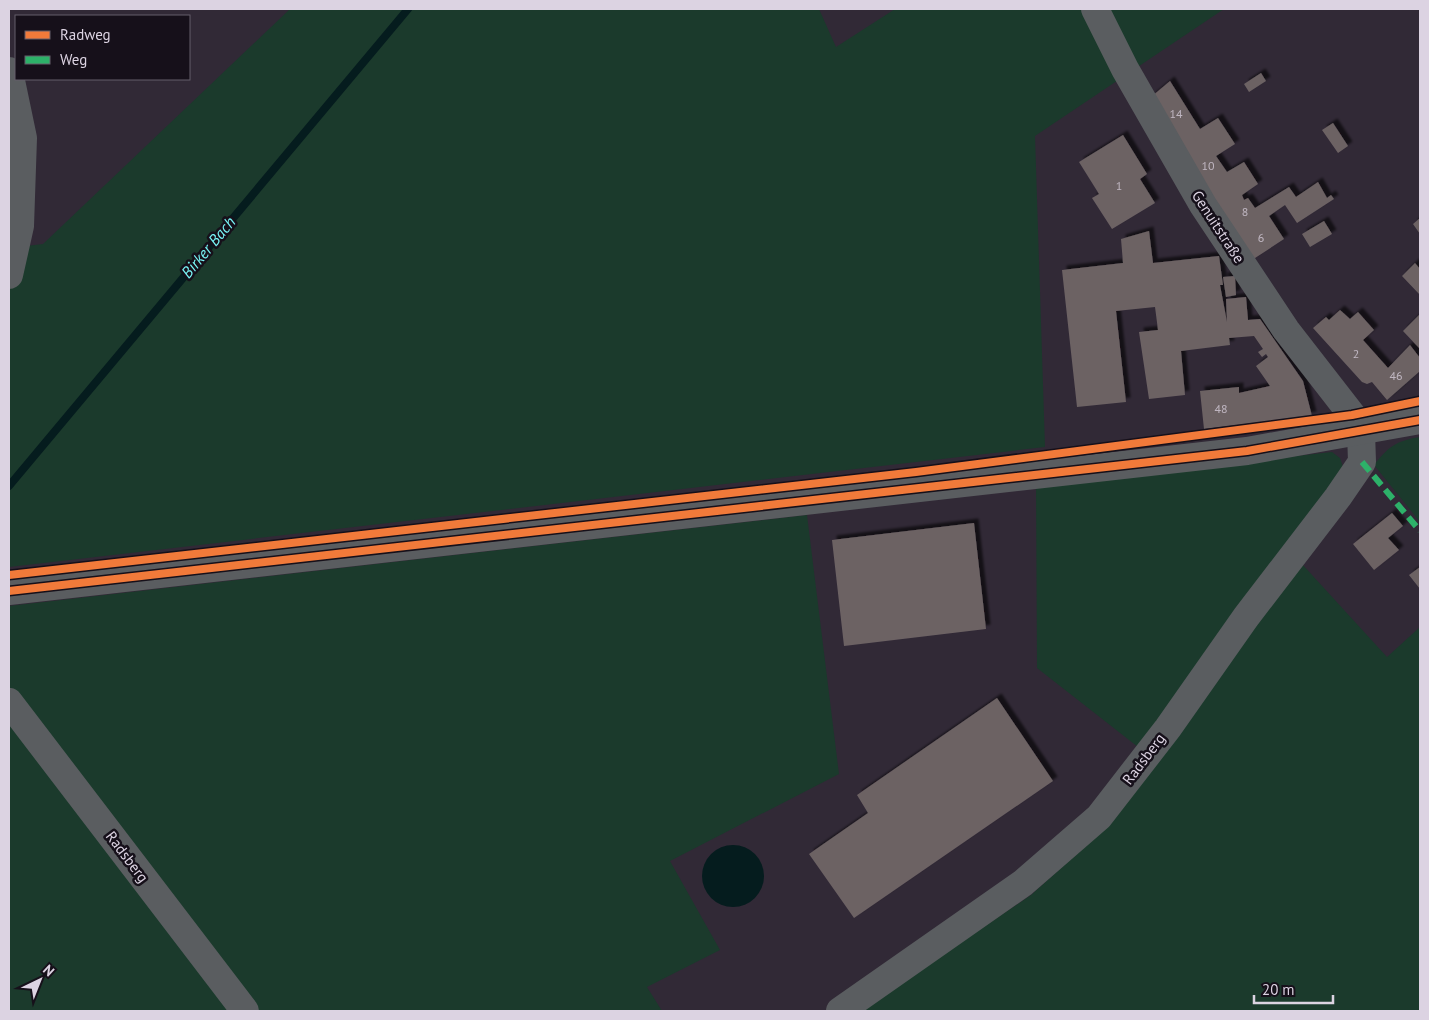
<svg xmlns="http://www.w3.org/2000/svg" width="1429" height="1020" viewBox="0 0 1429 1020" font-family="'PT Sans',sans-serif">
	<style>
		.green { fill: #1b3a2c }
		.water { fill: #051c1e }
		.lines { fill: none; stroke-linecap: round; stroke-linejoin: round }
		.stream { stroke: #051c1e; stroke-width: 8 }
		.building { fill: #6c6264; filter: url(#shadow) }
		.minor { stroke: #5a5d60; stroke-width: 28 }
		.tertiary { stroke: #5a5d60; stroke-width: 28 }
		.quiet { stroke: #2db169; stroke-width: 6; stroke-dasharray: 12 6; stroke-linecap: butt }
		.cycleway-casing { stroke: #16101a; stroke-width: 11 }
		.cycleway { stroke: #f17a3a; stroke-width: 8 }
		.labels { text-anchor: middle; stroke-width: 5; stroke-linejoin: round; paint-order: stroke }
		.number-label { font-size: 12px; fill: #c0b7c2 }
		.street-label { font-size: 15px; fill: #dcd3e2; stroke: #16101a }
		.water-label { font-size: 16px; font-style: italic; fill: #79f7f8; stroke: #16101a }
	</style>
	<defs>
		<filter id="shadow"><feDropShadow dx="4.5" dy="-4.5" stdDeviation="1" flood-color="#0009"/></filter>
	</defs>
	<rect width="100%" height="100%" fill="#312936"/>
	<!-- green -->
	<path class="green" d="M290,9H819L836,47L895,9H1224L1035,136L1045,447L9,567V248L43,244Z
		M1420,437V522L1374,465C1389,446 1396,441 1420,437Z
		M1332,452L1340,458L1344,470L1138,747L1037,668L1036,485Z
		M807,515L839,774L670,861L720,950L647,987L662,1011H258L9,688V606Z
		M1302,564L1387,657L1420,627V1011H860L1031,895L1108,826Z
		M9,715L229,1007L225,1011H9Z"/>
	<!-- water -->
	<path class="water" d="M702 876a31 31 0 1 1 62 0a31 31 0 1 1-62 0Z"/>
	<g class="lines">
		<!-- stream -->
		<path class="stream" d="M9,486L408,9"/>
	</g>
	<!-- building -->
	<path class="building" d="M1261,73L1266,81L1249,92L1244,84Z
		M1170,81L1200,129L1218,118L1235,144L1216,156L1227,172L1244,162L1258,184L1242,195L1244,200L1248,198L1255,208L1289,187L1296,197L1318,182L1327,198L1331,195L1334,199L1297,223L1285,205L1269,216L1284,239L1252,260L1151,97Z
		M1333,123L1348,146L1338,153L1322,130Z
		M1123,135L1147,174L1140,179L1155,203L1112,229L1092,198L1099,194L1079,162Z
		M1420,218V234L1413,224Z
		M1324,221L1332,234L1310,247L1302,234Z
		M1149,231L1153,263L1219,256L1223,285H1220L1227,322L1226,299L1246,297L1248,320L1260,319L1303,381L1312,416L1204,429L1200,391L1239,387V393L1270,386L1256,366L1268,357L1266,354L1262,357L1258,352L1263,349L1254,336L1229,338L1230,345L1181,351L1185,395L1149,399L1139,332L1158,330L1155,307L1116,311L1126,402L1077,407L1062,270L1123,263L1121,239Z
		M1415,263L1420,269V295L1402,276Z
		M1235,276L1236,295L1226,297L1223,277Z
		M1340,310L1350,319L1358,312L1374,330L1363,340L1388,368L1410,345L1420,358V371L1387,400L1372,382L1367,384L1362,382L1313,328L1326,317L1329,320Z
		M1420,314V349L1403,331Z
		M1392,513L1403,526L1388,538L1399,550L1374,570L1353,544Z
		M974,523L986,629L844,646L832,540Z
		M1420,567V589L1409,575Z
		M997,698L1053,781L854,918L809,854L868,813L857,795Z"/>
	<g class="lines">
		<!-- minor -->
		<path class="minor" d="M9,71L23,138L20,226L9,275
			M9,702L245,1011
			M840,1011L1023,883L1099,817L1168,728L1246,617L1338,497L1362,462L1361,432L1352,415L1286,330L1203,205L1125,69L1095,9"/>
		<!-- tertiary -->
		<path class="tertiary" d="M9,591L1247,451L1420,420"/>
		<!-- quiet -->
		<path class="quiet" d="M1362,462L1420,531"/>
		<!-- cycleway casing -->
		<g class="cycleway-casing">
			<path id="cycleway" d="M9,575L916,472L1352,415L1420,401
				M9,591L1247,451L1420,420"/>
		</g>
		<!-- cycleway -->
		<use href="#cycleway" class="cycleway"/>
	</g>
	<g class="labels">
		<!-- number labels -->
		<g class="number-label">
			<text x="1176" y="118">14</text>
			<text x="1208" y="170">10</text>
			<text x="1119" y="190">1</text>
			<text x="1245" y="216">8</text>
			<text x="1261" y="242">6</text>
			<text x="1356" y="358">2</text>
			<text x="1396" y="380">46</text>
			<text x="1221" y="413">48</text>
		</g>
		<!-- street labels -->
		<g class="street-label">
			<text transform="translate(1218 227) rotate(57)" y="5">Genuitstraße</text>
			<text transform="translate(1144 759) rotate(-53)" y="5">Radsberg</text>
			<text transform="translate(127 857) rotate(53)" y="5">Radsberg</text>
		</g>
		<!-- water labels -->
		<g class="water-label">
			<text transform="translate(208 247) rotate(-50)" y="6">Birker Bach</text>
		</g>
	</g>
	<!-- border -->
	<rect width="1429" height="1020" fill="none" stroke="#dcd3e2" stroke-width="20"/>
	<!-- legend -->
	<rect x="15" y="15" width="175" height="65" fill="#16101a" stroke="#655e6a"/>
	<rect x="25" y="31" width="25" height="8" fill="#f17a3a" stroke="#655e6a"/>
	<text x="60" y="40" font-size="15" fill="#dcd3e2">Radweg</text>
	<rect x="25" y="56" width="25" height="8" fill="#2db169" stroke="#655e6a"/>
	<text x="60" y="65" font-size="15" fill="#dcd3e2">Weg</text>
	<!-- north arrow -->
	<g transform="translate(40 980) rotate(43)" stroke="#16101a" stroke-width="4" paint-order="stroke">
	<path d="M0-4L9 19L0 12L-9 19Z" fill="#dcd3e2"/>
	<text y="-8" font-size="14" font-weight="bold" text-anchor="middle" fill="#dcd3e2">N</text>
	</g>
	<!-- scale -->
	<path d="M1254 995v8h79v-8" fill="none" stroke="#dcd3e2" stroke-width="2.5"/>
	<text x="1262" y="995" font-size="15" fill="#dcd3e2" stroke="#16101a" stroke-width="4" paint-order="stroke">20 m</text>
</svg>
